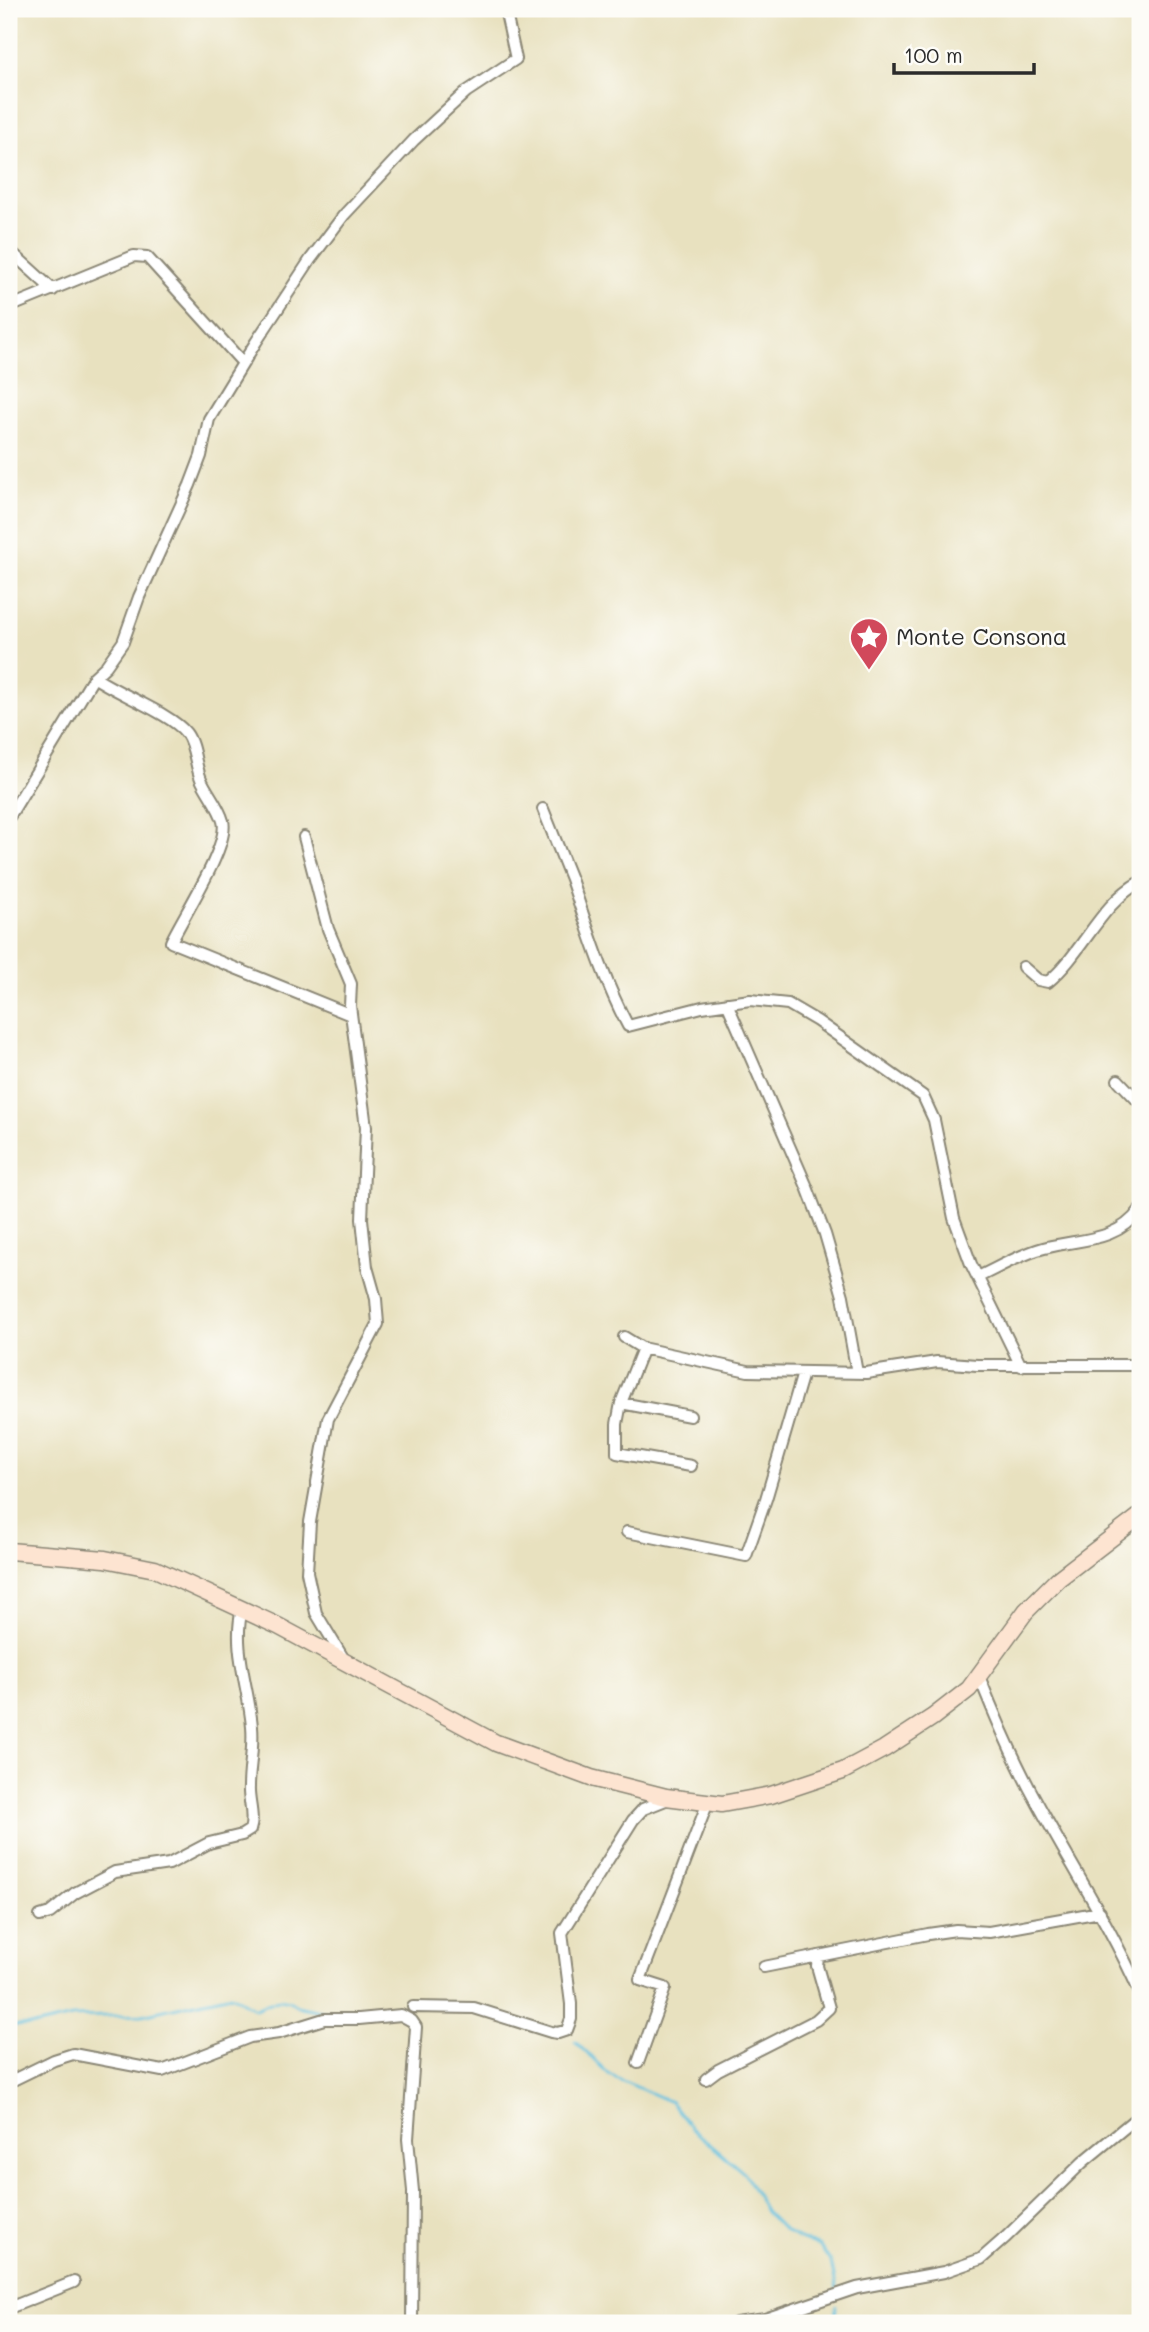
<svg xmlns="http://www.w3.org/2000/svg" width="1149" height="2332" viewBox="0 0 1149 2332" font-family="Mali,sans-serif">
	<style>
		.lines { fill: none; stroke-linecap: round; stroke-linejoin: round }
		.stream { stroke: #62c1e1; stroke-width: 2.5 }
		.minor-casing { stroke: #8a8675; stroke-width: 14 }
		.secondary-casing { stroke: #8a8675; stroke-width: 19 }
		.minor { stroke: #fff; stroke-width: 10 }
		.secondary { stroke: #fde4d1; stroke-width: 16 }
		.labels { text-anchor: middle; stroke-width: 5; stroke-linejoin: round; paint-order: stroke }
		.poi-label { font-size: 23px; fill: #2b2b2b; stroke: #fdfcf7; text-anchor: start }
	</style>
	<rect width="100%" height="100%" fill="#fdfcf7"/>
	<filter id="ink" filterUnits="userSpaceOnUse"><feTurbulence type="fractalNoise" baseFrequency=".0143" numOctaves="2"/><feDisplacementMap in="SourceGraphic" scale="14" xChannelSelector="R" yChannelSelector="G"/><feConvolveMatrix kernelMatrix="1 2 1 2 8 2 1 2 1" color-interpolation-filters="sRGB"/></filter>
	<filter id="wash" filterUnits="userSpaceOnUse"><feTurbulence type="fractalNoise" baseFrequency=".00686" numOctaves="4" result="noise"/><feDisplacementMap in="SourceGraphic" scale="28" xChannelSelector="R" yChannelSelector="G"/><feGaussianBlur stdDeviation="1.57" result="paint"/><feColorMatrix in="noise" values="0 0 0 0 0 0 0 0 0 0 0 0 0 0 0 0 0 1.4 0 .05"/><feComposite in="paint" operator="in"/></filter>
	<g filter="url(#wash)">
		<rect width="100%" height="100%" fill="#e8e1bf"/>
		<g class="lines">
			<!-- stream -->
			<path class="stream" d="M9,2026L38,2025L72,2017L142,2015L231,1995L255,2009L280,1999L289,2001L297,2006L334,2014
				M575,2042L611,2076L671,2102L692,2129L744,2173L766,2212L784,2230L799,2239L820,2247L831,2262L837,2290
				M835,2323L836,2306"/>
		</g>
	</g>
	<g filter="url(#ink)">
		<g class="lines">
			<!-- minor casing -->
			<g class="minor-casing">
				<path id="minor" d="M9,250L53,290
					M9,307L134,256L147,257L243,363
					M94,677C116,693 172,714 186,733C195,745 195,765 201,779C207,793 219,806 223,821C230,845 183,916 171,942L351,1015
					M543,809C552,832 562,856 571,879C588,929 603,979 628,1026L702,1007L750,1000L788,1004L817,1021L923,1096L934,1120L954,1218L971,1264L1021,1366
					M9,817L94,677L106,666L123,642L139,597L190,485L201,456L209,419L256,342L310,260L344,215L414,140L466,92L516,59L505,9
					M304,837L328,929L351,984L350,1006L366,1127L362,1219L367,1267L376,1299L378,1324L328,1419L310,1522L307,1572L316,1613L345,1661
					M1023,967L1038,980L1048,982C1083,953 1100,904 1140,882
					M727,1003L807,1187L825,1234L843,1296L857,1373
					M1118,1080L1140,1103
					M978,1277C997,1268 1016,1257 1037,1250C1073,1238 1115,1245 1140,1210
					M624,1337L642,1348L748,1371L866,1373L937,1362L977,1365H1140
					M643,1348L621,1403L617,1424V1453L691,1466
					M621,1403L690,1416
					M627,1532L746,1556L766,1499L803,1373
					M979,1676C996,1719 1015,1763 1038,1804C1072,1867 1111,1927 1140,1993
					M40,1916L50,1913L75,1893L115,1872L169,1864L209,1843L242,1835L250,1830C255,1816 248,1801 249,1787C249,1766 254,1748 252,1727C249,1688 232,1648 242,1609
					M764,1967L928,1934L956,1930L989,1932L1100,1912
					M413,2007L474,2008L551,2032L558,2033L567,2030L571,2019V2004L562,1933L633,1820L643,1809L668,1799
					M638,2063L665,1988L640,1980L708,1802
					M706,2079L718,2070L816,2020L829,2008L817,1966L818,1956
					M13,2080L54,2060L73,2054L162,2071L250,2037L279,2033L324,2019H359L401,2015L412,2021L416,2027L408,2139L413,2191L412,2323
					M9,2308L74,2282
					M736,2323L765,2319L857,2288L944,2272L981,2259L1006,2237L1083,2162L1140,2115"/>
			</g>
			<!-- secondary casing -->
			<g class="secondary-casing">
				<path id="secondary" d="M9,1551L105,1559L155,1569L278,1626L496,1743L591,1778L666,1797L722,1804L771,1795L843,1771L884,1749L933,1717L969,1689L1026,1611L1058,1579L1140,1516"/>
			</g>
			<!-- minor -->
			<use href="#minor" class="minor"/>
			<!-- secondary -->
			<use href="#secondary" class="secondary"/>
		</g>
	</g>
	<!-- icons -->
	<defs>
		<g id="sight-pin" transform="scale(2.0125)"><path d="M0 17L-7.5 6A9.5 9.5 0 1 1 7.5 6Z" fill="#d1495b" stroke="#fdfcf7"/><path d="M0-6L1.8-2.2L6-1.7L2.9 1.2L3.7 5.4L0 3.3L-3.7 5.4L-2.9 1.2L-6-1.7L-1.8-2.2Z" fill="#fff"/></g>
	</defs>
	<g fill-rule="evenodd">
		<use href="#sight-pin" x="869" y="637"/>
	</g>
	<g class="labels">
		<!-- poi labels -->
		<g class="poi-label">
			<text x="896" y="645">Monte Consona</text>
		</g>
	</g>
	<!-- margin -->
	<rect width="1149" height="2332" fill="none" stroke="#fdfcf7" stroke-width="35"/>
	<!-- scale -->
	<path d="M894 63v10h140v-10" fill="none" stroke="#2b2b2b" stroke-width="3.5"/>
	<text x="904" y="63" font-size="21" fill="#2b2b2b" stroke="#fdfcf7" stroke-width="5" paint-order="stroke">100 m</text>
</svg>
